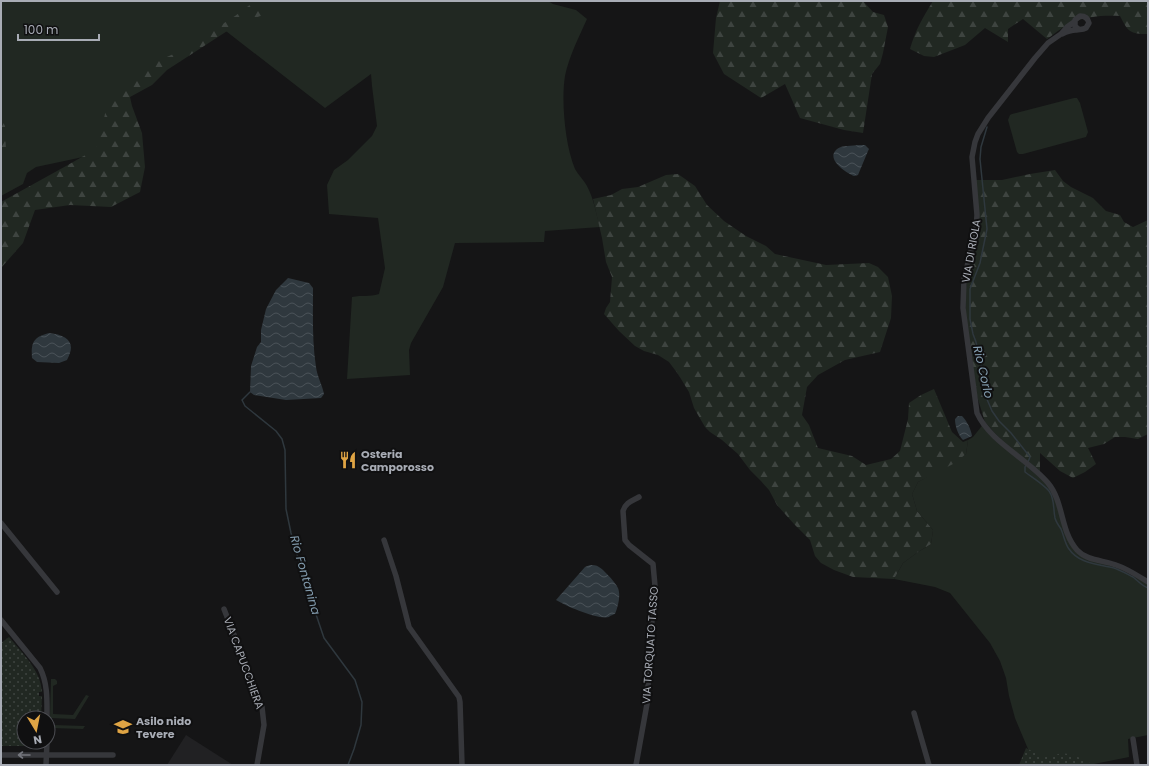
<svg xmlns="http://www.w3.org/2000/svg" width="1149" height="766" viewBox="0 0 1149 766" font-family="Poppins,sans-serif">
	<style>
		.built { fill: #212123 }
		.grass { fill: #212822 }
		.forest { fill: url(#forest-firs) }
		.park { fill: url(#park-dots) }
		.water { fill: url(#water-waves) }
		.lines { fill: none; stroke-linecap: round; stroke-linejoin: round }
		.stream { stroke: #2f383e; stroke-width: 1.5 }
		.street { stroke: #36373b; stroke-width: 5.5 }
		.oneway { stroke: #75777e }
		.labels { text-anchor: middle; stroke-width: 4; stroke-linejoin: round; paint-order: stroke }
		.street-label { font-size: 11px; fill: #a8acb5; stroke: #101011 }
		.poi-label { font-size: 11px; font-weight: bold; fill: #a8acb5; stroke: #101011; text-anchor: start }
		.water-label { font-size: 12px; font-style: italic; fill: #829bad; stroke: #101011 }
	</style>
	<defs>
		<pattern id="forest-firs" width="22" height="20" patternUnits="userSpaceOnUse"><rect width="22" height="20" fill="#212822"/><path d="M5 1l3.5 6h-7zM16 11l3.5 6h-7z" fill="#3e4440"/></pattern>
		<pattern id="park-dots" width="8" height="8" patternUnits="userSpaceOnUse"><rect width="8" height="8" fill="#212822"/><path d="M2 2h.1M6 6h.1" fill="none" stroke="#3e4440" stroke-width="1.8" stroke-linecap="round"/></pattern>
		<pattern id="water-waves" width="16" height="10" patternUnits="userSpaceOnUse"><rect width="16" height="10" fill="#2f383e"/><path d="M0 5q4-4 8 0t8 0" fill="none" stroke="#4a5258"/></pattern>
	</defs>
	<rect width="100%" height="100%" fill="#151516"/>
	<!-- built -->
	<path class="built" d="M186,735L233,765H167Z"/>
	<!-- grass -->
	<path class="grass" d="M1,1H548L553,4L576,10L587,19C579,37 569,56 565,76C561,101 565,145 575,169C578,175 584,180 587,186C594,199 596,213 600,227L545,231L544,242L455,243L443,287L411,343L409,350L410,375L347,379L352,297C362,295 369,297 379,294L385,268L378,218L329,214L327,185L334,170L348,160L372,136L377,126L372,86L371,74L325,108L222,28L129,90L102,153L36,167L27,173L23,184L1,196Z
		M1074,98H1077L1080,103L1088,132L1086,137L1023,154H1019L1017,152L1008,120L1010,115L1012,114Z
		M985,422L997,435L1040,476L1057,497L1060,516L1081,555L1120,569L1148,584V735L1128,739L1129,757L1089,765L1048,760L1035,756L1028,749L1015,718L1009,696L1006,678L1000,661L990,643L950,593L935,587L894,579L903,563L918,552L931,544L933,530L917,511L912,494L918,482L966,454L968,440L973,437Z
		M51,679H55L57,681V684L53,686V714L73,715L86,695L89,696L75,719L50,718Z
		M51,725H53L85,726L83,729L51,728Z"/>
	<!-- forest -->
	<path class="forest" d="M255,1H258L266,14L238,24L167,70L152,85L130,97L132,106L142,133L145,167L140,192L111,207L70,205L35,210L23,243L1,268V202L66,166L96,149L104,119L108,97L134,76L156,62L182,50L235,16Z
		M720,1H863L873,12L884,15L888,27L883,53L880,64L872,74L863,133L844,130L800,118L785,84L761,98L724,74L713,53L716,18Z
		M933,1H1148V34C1130,34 1128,32 1120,16C1105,15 1088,16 1074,22C1064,25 1056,33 1047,39L1023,19L1008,29V42L985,28L965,45L934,57L924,56L910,49C915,31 923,17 933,1Z
		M1,118L5,126L6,151L1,156Z
		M1055,170L1063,181L1071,187L1093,198L1106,211L1120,215L1124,222L1133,227L1148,220V434L1138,439L1125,437H1115L1104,444L1088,448L1096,464L1085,472L1073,478L1060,471L1040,453V476L997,435L985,422L977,396L966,328L965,292L969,272L977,247L978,234L973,180H1002L1030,174Z
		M678,174L695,186L707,205L724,221L746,236L766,246L775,254L826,265L869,263L878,267L888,277L892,296L891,318L880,352L845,360L818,375L807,387L802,415L809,425L818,448L852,456L866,465L891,459L900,451L908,419L909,403L921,395L934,389L952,432L963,442L968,440L966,454L953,464L918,482L912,494L917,511L933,530L931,544L918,552L903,563L894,579L853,577L834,570L821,563L815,556L810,540L794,524L777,505L769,490L761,481L750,470L738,454L722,440L710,432L705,427L694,408L689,392L678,374L669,362L658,355L644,351L635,346L619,331L604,314L606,308L610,302L612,277L606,262L602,238L593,199L611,195L622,189L638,187L666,175Z"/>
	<!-- park -->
	<path class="park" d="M9,637C22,653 41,670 42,692H39V696H42L41,718H24V742H38L32,746H1V643Z
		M1026,748L1041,756L1048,757L1062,753L1074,755L1092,764V765H1019Z"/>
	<!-- water -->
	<path class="water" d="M859,145H865L869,149L868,151L858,175L854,176C846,173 825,159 837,149C842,145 852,146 859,145Z
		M288,278L309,283L313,288C313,314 312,341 316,367C317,376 322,384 324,394L321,398L286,400L254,395L250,392L251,366L257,347L261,342V330L266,309L276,290Z
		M49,333C67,335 77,342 67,360L59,363L37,362L32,358C31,343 33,337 49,333Z
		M958,416H962C967,421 971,429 972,436L963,440C958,435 955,426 955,419Z
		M590,565C593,565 596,565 599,567C604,570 616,583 618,588C621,596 618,606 615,614C614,614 610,616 609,617C598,620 566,606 556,600L585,567Z"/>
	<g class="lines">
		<!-- stream -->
		<path class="stream" d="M987,127L981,147L980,159L987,229L980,263L970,289V319L973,334L976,342L980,359L985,382L986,397L992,411L999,421L1011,433L1030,457L1028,462
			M250,392L242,400L245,406L276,431L282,439L285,450L286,509L291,533L304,579L324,638L355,680L362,702L361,725L354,749L348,765
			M1026,465L1025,467V472C1033,478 1043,484 1049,491C1055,499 1053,509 1055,518C1056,522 1059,526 1061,529C1064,536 1065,544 1069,549C1079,564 1099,564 1114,568C1120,570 1127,574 1133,577C1138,581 1142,586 1148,588"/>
		<!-- street -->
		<path class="street" d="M1074,22L1067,27L1061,34L1048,43L1035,58L988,118L978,134L975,142L972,157L977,215L976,230L964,279L963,308L977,413C990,442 1028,459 1048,483C1064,502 1060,531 1077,550C1087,561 1103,560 1116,565C1128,569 1138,576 1148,582
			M1062,34C1066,32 1071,30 1076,30C1080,29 1082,30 1086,28L1089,23C1088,18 1085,16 1080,16L1075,20V26L1078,29
			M1,523L57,592
			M384,540L396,576L409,627L459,697L460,702L462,765
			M224,609L262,707L264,725L257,765
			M1,620L40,668C48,684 47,701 47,718
			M914,713L929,765
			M1133,739L1137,765
			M1,755H113
			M46,765L47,742
			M636,765L647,704L651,632L655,586L653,564L629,545L625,540L623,511C626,502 632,501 639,497"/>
	</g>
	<!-- one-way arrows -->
	<defs><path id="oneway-shaft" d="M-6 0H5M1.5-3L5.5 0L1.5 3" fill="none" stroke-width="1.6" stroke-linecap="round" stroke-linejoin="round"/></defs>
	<use class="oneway" href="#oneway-shaft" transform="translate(24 755) rotate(180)"/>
	<!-- icons -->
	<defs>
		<g id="restaurant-bare" transform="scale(1.38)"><path d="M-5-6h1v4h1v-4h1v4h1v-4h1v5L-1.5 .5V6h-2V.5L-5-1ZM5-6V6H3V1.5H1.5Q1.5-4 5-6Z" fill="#dfa444" stroke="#101011" stroke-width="2.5" paint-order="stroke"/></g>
		<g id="school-bare" transform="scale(1.38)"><path d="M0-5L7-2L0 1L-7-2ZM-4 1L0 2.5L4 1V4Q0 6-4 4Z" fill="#dfa444" stroke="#101011" stroke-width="2.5" paint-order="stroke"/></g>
	</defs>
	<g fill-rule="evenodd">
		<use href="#restaurant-bare" x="348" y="460"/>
		<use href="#school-bare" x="123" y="727"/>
	</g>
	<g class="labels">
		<!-- street labels -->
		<g class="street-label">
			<text transform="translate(971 251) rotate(-80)" y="4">VIA DI RIOLA</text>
			<text transform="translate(650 645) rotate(-86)" y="4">VIA TORQUATO TASSO</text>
			<text transform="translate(244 663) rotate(70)" y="4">VIA CAPUCCHIERA</text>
		</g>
		<!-- poi labels -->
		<g class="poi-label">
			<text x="361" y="458">Osteria<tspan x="361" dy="13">Camporosso</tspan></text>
			<text x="136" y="725">Asilo nido<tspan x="136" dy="13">Tevere</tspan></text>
		</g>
		<!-- water labels -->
		<g class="water-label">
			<text transform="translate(983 372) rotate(77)" y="4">Rio Corlo</text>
			<text transform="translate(305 575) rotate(74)" y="4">Rio Fontanina</text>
		</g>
	</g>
	<!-- border -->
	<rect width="1149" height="766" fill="none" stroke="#a8acb5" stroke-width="4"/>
	<!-- north arrow -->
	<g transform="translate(36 730) rotate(170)"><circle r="19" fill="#101011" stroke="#4d4e53"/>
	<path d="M0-3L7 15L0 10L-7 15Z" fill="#dfa444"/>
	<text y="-6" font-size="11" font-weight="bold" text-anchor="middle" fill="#a8acb5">N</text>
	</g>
	<!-- scale -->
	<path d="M18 34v6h81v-6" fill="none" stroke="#a8acb5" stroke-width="2"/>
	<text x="24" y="34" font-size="12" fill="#a8acb5" stroke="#101011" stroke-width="3" paint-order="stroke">100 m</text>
</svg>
